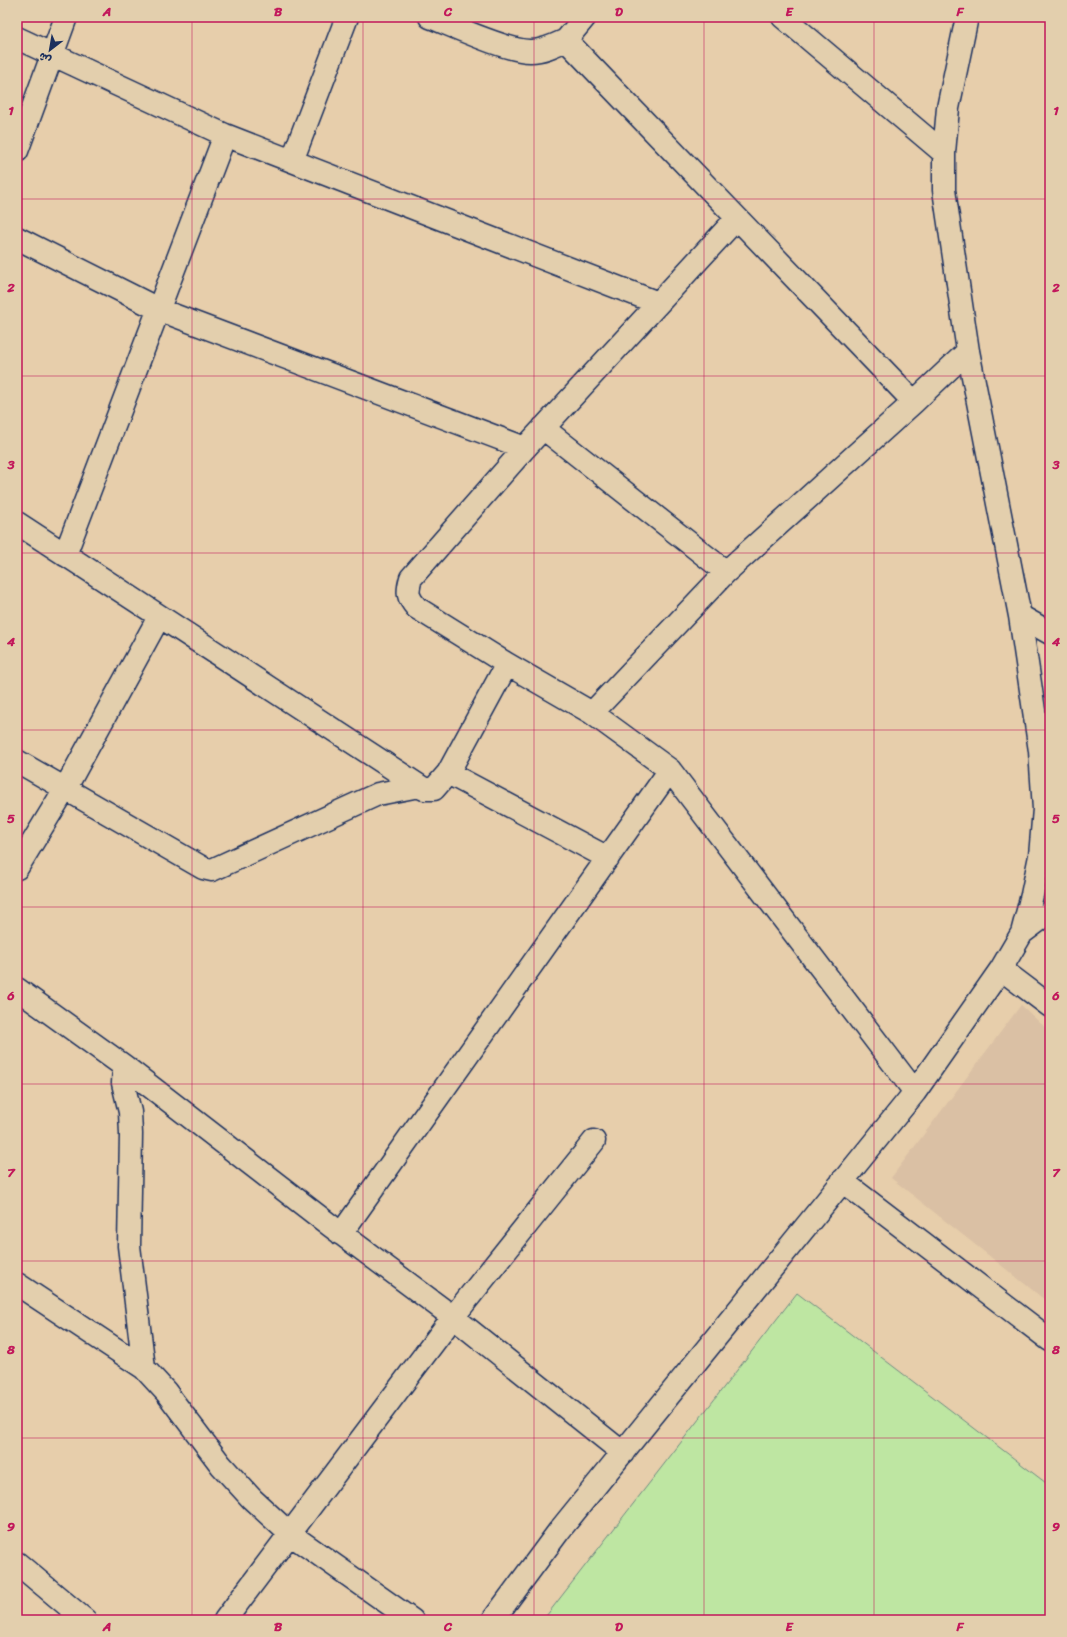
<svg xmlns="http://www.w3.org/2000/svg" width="1067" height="1637" viewBox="0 0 1067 1637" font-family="Sriracha,'Playpen Sans Arabic',sans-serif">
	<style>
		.built { fill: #dac0a4 }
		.green { fill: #bee6a2; stroke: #6c8a80 }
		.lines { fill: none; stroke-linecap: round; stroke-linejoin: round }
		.minor-casing { stroke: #1b2f5e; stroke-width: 25 }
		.minor { stroke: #e3cfad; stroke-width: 22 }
		.grid { fill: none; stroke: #c2185b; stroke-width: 1; stroke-opacity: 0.55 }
		.neatline { fill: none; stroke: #c2185b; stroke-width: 1.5 }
		.grid-label { font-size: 13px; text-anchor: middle; font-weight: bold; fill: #c2185b }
	</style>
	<rect width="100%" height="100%" fill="#e7ceab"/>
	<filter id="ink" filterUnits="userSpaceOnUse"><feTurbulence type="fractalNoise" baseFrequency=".025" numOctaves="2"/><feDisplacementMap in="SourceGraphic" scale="8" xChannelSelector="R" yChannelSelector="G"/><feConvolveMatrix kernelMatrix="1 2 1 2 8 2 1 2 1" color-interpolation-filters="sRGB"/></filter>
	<g filter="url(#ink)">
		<!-- built -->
		<path class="built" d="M1021,1005L1050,1032V1304L891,1178Z"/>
		<!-- green -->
		<path class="green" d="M797,1293L1050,1486V1620H543Z"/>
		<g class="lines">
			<!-- minor casing -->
			<g class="minor-casing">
				<path id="minor" d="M430,17C453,26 509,52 531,51C543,51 555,45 566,40L914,402
					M783,17L944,153
					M17,38L225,135L658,303
					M566,40L585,17
					M17,151L66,17
					M292,161L347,17
					M737,218L525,448L411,578C407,592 407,597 417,608L507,664L592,713L670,770L915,1092
					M17,238L160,310L525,448
					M543,428L726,572
					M17,523L424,789H434L448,773L507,664
					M65,555L225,135
					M1020,616L1050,633
					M592,713L726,572L914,402L968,351
					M17,761L203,868L212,870L378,794L419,786
					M448,773L608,858
					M17,868L65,789L159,617
					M1022,933L1050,912
					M1001,969L1050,1006
					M17,989L124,1066L331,1226L453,1317L623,1453
					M124,1066L123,1083L130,1112L131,1134L129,1246L144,1368
					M842,1181L1050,1340
					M341,1234L670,770
					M17,1284L144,1368L166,1392L221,1465L252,1499L290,1534L412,1620
					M17,1563L85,1620
					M225,1620L453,1317L594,1141
					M493,1620L559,1531L915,1092L1001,969L1022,933L1032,895L1040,856L1044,809L1040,751L1020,616L968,351L944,190V153L948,108L967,17"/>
			</g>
			<!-- minor -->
			<use href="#minor" class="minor"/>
		</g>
	</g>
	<!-- grid -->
	<path class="grid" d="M192,17V1620M363,17V1620M534,17V1620M704,17V1620M874,17V1620M17,199H1050M17,376H1050M17,553H1050M17,730H1050M17,907H1050M17,1084H1050M17,1261H1050M17,1438H1050"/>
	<!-- margin -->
	<rect width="1067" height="1637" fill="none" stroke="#e3cfad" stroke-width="44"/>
	<!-- north arrow -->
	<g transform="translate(50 50) rotate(211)" stroke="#e3cfad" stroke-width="3" paint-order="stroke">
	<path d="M0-3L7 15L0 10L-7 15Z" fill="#1b2f5e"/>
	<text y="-6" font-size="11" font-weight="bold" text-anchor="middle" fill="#1b2f5e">ش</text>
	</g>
	<rect x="22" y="22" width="1023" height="1593" class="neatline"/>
	<g class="grid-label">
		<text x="107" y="16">A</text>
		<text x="278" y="16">B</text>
		<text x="448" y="16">C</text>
		<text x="619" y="16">D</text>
		<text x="789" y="16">E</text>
		<text x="960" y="16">F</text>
		<text x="11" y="115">1</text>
		<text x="1056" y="115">1</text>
		<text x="11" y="292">2</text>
		<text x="1056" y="292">2</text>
		<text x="11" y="469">3</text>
		<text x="1056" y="469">3</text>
		<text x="11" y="646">4</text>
		<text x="1056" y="646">4</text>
		<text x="11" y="823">5</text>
		<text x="1056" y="823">5</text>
		<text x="11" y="1000">6</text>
		<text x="1056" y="1000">6</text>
		<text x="11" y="1177">7</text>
		<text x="1056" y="1177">7</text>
		<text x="11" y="1354">8</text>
		<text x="1056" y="1354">8</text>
		<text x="11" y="1531">9</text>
		<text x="1056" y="1531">9</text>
		<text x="107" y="1631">A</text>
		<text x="278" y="1631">B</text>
		<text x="448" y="1631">C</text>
		<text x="619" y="1631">D</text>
		<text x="789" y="1631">E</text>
		<text x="960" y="1631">F</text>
	</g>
</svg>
